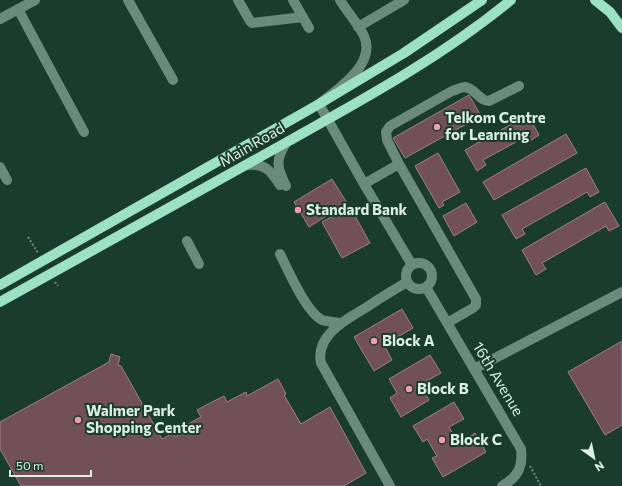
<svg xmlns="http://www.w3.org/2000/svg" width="622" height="486" viewBox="0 0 622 486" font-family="Commissioner,sans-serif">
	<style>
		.building { fill: #715058; stroke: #a27e86 }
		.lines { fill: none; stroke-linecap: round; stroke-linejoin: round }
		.path { stroke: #6f8a7f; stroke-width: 2; stroke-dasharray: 2 2; stroke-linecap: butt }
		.minor { stroke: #6a8a7c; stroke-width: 10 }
		.major { stroke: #9ce1c3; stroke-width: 10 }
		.poi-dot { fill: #f29ab0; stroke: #1a3c2e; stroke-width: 1.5 }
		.labels { text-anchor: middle; stroke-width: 4; stroke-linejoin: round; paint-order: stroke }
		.poi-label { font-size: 15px; font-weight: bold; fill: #dcefe6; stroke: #1a3c2e; text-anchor: start }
		.street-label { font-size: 15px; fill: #dcefe6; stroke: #1a3c2e }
	</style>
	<rect width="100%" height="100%" fill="#1a3c2e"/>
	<!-- building -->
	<path class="building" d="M469,95L481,116L405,158L393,138Z
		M528,115L539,135L530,141L527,136L483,160L486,165L477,171L465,150Z
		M566,134L577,153L494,200L483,182Z
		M438,153L460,192L442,202L444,205L439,208L415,166Z
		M586,168L599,192L590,197L587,192L522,229L525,234L516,239L502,215Z
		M332,179L347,203L309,227L294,202Z
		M605,202L619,226L609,231L606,226L542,263L546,269L536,275L522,250Z
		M466,203L477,222L454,236L443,216Z
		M350,207L370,243L342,258L322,222Z
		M402,309L413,328L384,345L392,360L374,371L354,337Z
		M622,341V425L605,435L568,372Z
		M111,354L120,357L118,365L121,366L162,439L173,433L175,437L190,429L188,424L201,417L197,410L212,402L224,396L227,402L246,392L247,396L278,379L286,394L284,395L301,424L330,407L366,473L344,486H21L0,449V422L109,362Z
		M430,355L441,373L420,385L429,400L401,417L390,398L397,393L389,379Z
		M454,402L464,419L449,427L458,443L475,433L486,452L443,477L432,458L437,456L427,439L423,442L413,426Z"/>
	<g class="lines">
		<!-- path -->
		<path class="path" d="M28,237L38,253
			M55,282L58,286
			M530,466L541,486"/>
		<!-- minor -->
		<path class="minor" d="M128,0L173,80
			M238,0L250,21L252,23L303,17
			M293,0L309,28
			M340,0C347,12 358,23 364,36C377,64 337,90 319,104L364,184L412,265
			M18,9L84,132
			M0,19L35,0
			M358,27L404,0
			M247,165C265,163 271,171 280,185
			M0,167L7,180
			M364,184L399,164
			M286,186C277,168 275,160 286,143
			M187,241L199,264
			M280,254C288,270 306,312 322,320C328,322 335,322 341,323
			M406 276a13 13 0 1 1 26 0a13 13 0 1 1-26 0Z
			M426,287L521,449C523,467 518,477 502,486
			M447,323L473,308L476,305V299L399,164L387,140L386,132L390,126L452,91C456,90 461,87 465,87C475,88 479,101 489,101L519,86
			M474,369L622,292
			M390,486L321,363C315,335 347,319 367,307C380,298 394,290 407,282"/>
		<!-- major -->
		<path class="major" d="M595,0L610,12L622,28
			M0,285L319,104L404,53L482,0
			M0,302C96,248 192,195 287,142C364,99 443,56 511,0"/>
	</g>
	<!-- markers -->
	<g class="poi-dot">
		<circle cx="437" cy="127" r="4"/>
		<circle cx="298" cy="210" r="4"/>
		<circle cx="374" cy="341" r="4"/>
		<circle cx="409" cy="389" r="4"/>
		<circle cx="78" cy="420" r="4"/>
		<circle cx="442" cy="440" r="4"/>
	</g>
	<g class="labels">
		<!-- poi labels -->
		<g class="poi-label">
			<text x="445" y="123">Telkom Centre<tspan x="445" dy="17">for Learning</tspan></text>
			<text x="306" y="215">Standard Bank</text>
			<text x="382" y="346">Block A</text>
			<text x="417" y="394">Block B</text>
			<text x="86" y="416">Walmer Park<tspan x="86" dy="17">Shopping Center</tspan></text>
			<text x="450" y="445">Block C</text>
		</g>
		<!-- street labels -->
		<g class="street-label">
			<text transform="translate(252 145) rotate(-30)" y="5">Main Road</text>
			<text transform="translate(498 379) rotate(59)" y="5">16th Avenue</text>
		</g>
	</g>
	<!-- north arrow -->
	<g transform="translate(594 458) rotate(147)" stroke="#1a3c2e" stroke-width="3" paint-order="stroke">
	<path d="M0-3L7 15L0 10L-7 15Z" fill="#dcefe6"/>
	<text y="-6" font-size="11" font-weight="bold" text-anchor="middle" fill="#dcefe6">N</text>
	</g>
	<!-- scale -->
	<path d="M10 470v6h81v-6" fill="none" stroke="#dcefe6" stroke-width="2"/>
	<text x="16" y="470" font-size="12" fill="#dcefe6" stroke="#1a3c2e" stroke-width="3" paint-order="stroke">50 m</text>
</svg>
